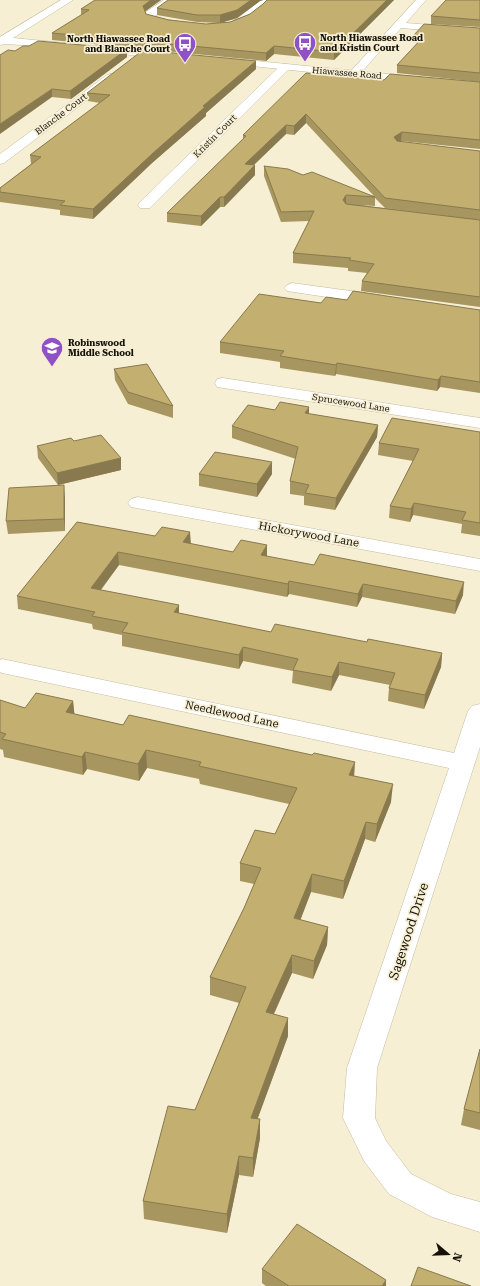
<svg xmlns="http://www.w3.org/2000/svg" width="480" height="1286" viewBox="0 0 480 1286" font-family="'Roboto Serif',serif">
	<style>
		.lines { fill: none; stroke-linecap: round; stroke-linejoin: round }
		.street-casing { stroke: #c3bba1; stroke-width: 1 }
		.secondary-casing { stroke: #c3bba1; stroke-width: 1 }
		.street { fill: #fff; fill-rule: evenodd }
		.secondary { fill: #fff; fill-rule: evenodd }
		.wall { fill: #a89660 }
		.shaded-wall { fill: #887a4e }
		.building { fill: #c3af70; stroke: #887a4e }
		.labels { text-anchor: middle; stroke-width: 3.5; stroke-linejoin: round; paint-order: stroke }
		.far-poi-label { font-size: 9px; font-weight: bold; fill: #151209; stroke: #f7efd4; text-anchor: start }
		.far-street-label { font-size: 9px; fill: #151209; stroke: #f7efd4 }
		.street-label { font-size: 11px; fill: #151209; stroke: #f7efd4 }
		.near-street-label { font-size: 13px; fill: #151209; stroke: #f7efd4 }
	</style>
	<rect width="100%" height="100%" fill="#f7efd4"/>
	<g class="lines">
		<!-- street casing -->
		<g class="street-casing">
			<path id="street" d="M164,0H176L155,16L161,19L178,21L179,23L178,25H159L145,18L146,12Z
				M261,0H272L244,24L221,28L216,25L217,23L237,19Z
				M416,0H426L406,23L480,29V35L401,28L358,76H350L349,74L350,72Z
				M285,64L289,65L290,67L289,69L150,208H140L138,205L140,202L281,65Z
				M111,74L115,75L117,77L115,79L4,163L0,164V154L107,75Z
				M292,283L380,295L385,297L388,300L385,303L380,305L287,291L284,288L287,285Z
				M223,378L480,418V428L217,387L215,383L217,379Z
				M138,497L480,559V571L131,507L128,503L131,499Z
				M2,659L454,753L468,711L472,706L480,704V747L377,1068L375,1118L386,1141L411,1174L451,1194L480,1202V1232L432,1217L389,1194L364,1161L343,1118L347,1068L449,768L2,673L0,672V660Z"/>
		</g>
		<!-- secondary casing -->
		<g class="secondary-casing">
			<path id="secondary" d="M61,0H73L13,38L65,43L69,44L70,46L69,48L5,44L0,45V37Z
				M97,46L170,53L175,56L170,59L93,51L92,49L93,47Z
				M226,58L417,77L423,80L417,83L222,63L221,61L222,59Z"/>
		</g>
		<!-- street -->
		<use href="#street" class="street"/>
		<!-- secondary -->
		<use href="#secondary" class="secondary"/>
	</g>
	<!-- wall -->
	<path class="wall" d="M95,0H161L145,11L146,14L169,20L206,24L230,22L250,14L263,4L267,0H394L334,60L274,54L266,61L52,40V33L81,15V9Z
		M168,0H263L260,1L237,18L220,23L197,22L157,15V8Z
		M480,0V27L431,24V16Z
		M480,28V82L397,73V65L418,43L413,42L414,35Z
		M29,46L127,49V57L71,99L52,97L15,51Z
		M256,61V69L206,113V116L152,163L93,219L60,215V210L0,202V188L31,164L30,155L100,103L88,101L87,93Z
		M384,80L480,82V149L401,141L399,142L480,151V220L385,208L375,198V206L360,205L480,220V307L361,291L362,281L367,273L348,271V268L293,263V253L309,221L281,222L264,176V166L303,175L374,196L306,123L294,135L286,134L254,165L255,175L224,207H220L201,226L167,222V213L243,139V135Z
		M347,300L480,310V393L440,387L437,391L336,374L335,376L280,368V362L220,353V342L321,303Z
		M114,369L173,406V418L128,404L115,380Z
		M275,410L309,414L378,425L377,437L335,510L304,505V496L290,494V481L296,459L232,438V426Z
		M480,432V536L461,533L462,524L413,515L410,522L389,518L390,506L413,461L378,455L379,443Z
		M74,441L121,458V470L58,485L38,458L37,446Z
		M199,474H272L257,497L199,486Z
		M65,498V531L8,534L6,521Z
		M77,522L233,552L267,545V557L463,595L455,614L362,597L357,607L289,594L287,597L119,565L101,590L179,613L271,632L367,642L442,653L441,667L424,709L388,701L389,688L390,685L339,675L331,691L292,683L293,671L243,661L239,669L122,646V635L93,629L92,624L18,609L17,596Z
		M0,700L25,708L73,701L74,714L354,776L391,802L375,842L365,839L343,899L311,892L300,920L328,927L327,945L313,979L292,973L274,1014L288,1036L257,1119H260V1138L253,1177L239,1175L227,1233L144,1219L143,1201L195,1110L239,1003L210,995V977L244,908L254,884L240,881V863L275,834L289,804L200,784L199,779L147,768L139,781L87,769L83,775L4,757L3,750L0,749Z
		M480,1049V1130L461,1125L464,1109Z
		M262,1269L386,1280V1286H266L262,1283Z"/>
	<!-- shaded-wall -->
	<path class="shaded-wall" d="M151,0H161L143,13V6Z
		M251,0H263L260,1L237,18L220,23V15Z
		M387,0H394L334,60V52Z
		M274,46V54L266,61V53Z
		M127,49V57L71,99L70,91Z
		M256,61V69L206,113V116L152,163L93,219V209L203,106Z
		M52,89V97L0,134V124Z
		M306,114V123L294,135V126Z
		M286,125V134L245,173V164Z
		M402,132L401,141L394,146V137Z
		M255,165V175L224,207V197Z
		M346,195V205L343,200Z
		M220,197V207L201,226V216Z
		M337,363L336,374L335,376L336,365Z
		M441,376L440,387L437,391L438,380Z
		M309,407V419L305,413Z
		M378,425L377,437L335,510L336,498Z
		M121,458V470L58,485L57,473Z
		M272,462V474L257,497V484Z
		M64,485L65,498V531L64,519Z
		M414,503L413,515L410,522L411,509Z
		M190,532L191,545L183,542Z
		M267,545V558L261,555Z
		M118,552L119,565L92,601L91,588Z
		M289,581V594L287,597L288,584Z
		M464,582L463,595L455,614L456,601Z
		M363,584L362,597L357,607L358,594Z
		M179,605V618L174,612Z
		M243,647V661L239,669V655Z
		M442,653L441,667L424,709L425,695Z
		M339,662V675L331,691L332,677Z
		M73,701L75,719L66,712Z
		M146,750L147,768L139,781L138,764Z
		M85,752L87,769L83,775L82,757Z
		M355,762L354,779L349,775Z
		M393,784L391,802L375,842L377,824Z
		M366,822L365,839L343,899L344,881Z
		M312,874L311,892L294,937V918Z
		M328,927L327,945L313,979L314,961Z
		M292,955V973L266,1031V1012Z
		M288,1018V1036L251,1137V1118Z
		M260,1119V1138L253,1177V1158Z
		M239,1156V1175L227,1233V1214Z
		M386,1280V1286H382Z"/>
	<!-- building -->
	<path class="building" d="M95,0H151L143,6L146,14L169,20L206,24L230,22L250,14L263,4L267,0H387L334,52L274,46L266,53L52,33L89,10L81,9Z
		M168,0H251L237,10L220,15H197L157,8Z
		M446,0H480V20L431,16Z
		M424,24L480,28V73L397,65L424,36L414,35Z
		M38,41L127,49L70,91L52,89L0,124V55L8,50L15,51L23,46H29Z
		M143,50L256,61L203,106L205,107L152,154L93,209L60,205L65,201L0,192V188L41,157L30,155L110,95L87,93Z
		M306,73L384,80L390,74L480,82V140L402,132L394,137L397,141L480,151V210L385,198L306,114L294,126L286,125L245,164L255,165L224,197H220L201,216L167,213L246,136L243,135Z
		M264,166L288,169L303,175L312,172L375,197L346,195L343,200L346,204L480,220V297L362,281L374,264L349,260L351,258L293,253L314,211L281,212Z
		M353,291L480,310V382L441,376L438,380L337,363L336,365L280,356L284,351L220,342L259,294L321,303L326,297L347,300Z
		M147,364L173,406L128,392L114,369Z
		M280,402L309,407L305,413L378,425L336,498L305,493L309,485L290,481L298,447L232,426L248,405L275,410Z
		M392,418L480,432V523L462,520L466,512L414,503L411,509L390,506L419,449L379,443Z
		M101,435L121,458L57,473L37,446L71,438L74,441Z
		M215,452L272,462L257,484L199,474Z
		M64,485V519L6,521L9,488Z
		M77,522L155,536L162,527L190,532L183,542L233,552L241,540L267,545L261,555L314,565L320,554L464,582L456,601L363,584L358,594L289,581L288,584L118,552L91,588L179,605L174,612L271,632L275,624L367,642L368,639L442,653L425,695L389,688L395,673L339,662L332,677L293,670L298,659L243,647L239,655L122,632L128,623L92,616L95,612L17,596Z
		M36,693L73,701L66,712L123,725L129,715L312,755L314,753L355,762L349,775L393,784L377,824L366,822L344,881L312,874L294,918L328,927L314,961L292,955L266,1012L288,1018L251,1118L260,1119L253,1158L239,1156L227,1214L143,1201L168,1106L195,1110L246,987L210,977L244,908L261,868L240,863L255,830L275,834L297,788L199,766L201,762L146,750L138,764L85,752L82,757L2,739L6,734L0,732V700L25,708Z
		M480,1049V1113L464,1109Z
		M297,1224L386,1280L382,1286H289L262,1269Z
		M418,1267L471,1286H411Z"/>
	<!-- icons -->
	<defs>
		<g id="bus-pin" transform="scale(1.15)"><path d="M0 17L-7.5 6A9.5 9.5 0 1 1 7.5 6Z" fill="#9051c7" stroke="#f7efd4"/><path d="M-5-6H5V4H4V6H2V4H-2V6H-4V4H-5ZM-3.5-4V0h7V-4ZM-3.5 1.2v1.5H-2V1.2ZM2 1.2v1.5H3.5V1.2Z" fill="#fff"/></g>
		<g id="school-pin" transform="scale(1.15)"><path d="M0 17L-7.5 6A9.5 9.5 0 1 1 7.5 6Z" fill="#9051c7" stroke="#f7efd4"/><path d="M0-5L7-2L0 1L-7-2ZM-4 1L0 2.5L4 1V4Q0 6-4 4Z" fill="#fff"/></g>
	</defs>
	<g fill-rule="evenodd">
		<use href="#bus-pin" x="305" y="43"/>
		<use href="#bus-pin" x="185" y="44"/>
		<use href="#school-pin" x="52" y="348"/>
	</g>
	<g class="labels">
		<!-- far-poi labels -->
		<g class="far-poi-label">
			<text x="320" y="41">North Hiawassee Road<tspan x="320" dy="10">and Kristin Court</tspan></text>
			<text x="170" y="42" text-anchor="end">North Hiawassee Road<tspan x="170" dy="10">and Blanche Court</tspan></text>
			<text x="68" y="346">Robinswood<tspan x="68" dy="10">Middle School</tspan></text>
		</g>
		<!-- far-street labels -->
		<g class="far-street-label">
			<text transform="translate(347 73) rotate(5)" y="3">Hiawassee Road</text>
			<text transform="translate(61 114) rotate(-37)" y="3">Blanche Court</text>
			<text transform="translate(215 136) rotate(-45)" y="3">Kristin Court</text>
			<text transform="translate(351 403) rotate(9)" y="3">Sprucewood Lane</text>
		</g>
		<!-- street labels -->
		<g class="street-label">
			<text transform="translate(309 534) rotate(10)" y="4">Hickorywood Lane</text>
			<text transform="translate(232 714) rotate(12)" y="4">Needlewood Lane</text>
		</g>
		<!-- near-street labels -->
		<g class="near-street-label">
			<text transform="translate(408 931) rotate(-72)" y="5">Sagewood Drive</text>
		</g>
	</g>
	<!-- north arrow -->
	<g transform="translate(448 1254) rotate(109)" stroke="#f7efd4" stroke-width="3" paint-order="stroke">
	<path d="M0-3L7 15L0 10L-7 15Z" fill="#151209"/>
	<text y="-6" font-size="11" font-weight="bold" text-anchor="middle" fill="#151209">N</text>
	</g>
</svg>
